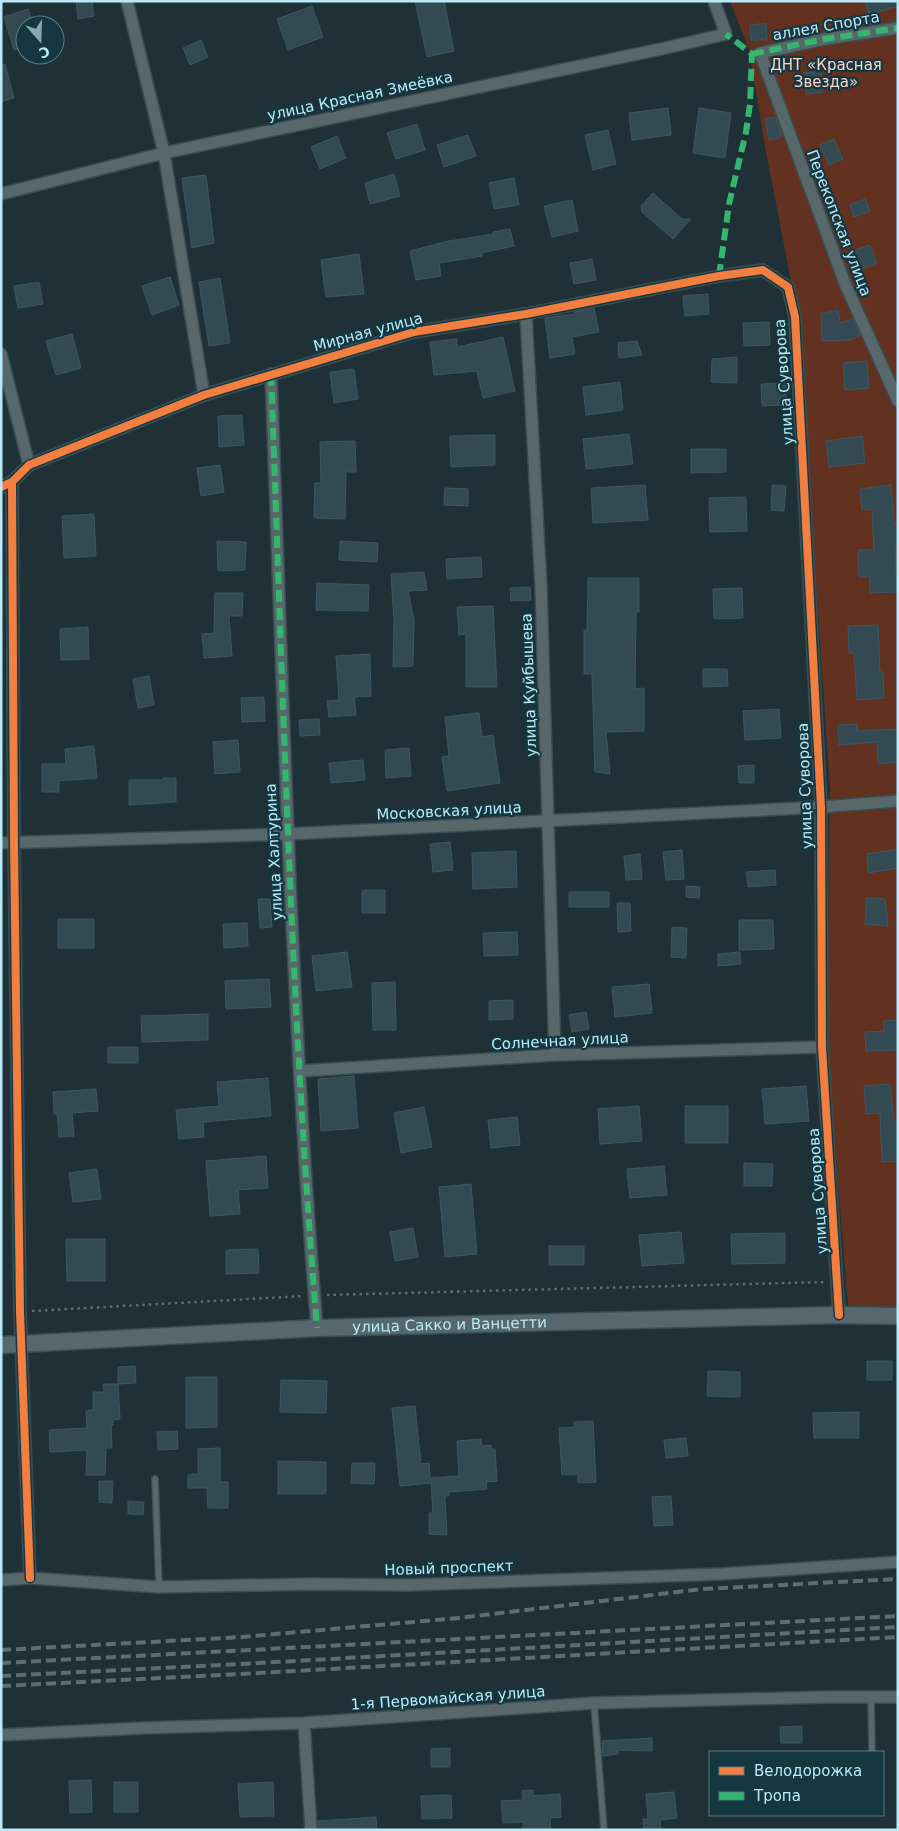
<svg xmlns="http://www.w3.org/2000/svg" width="899" height="1831" viewBox="0 0 899 1831" font-family="'DejaVu Sans',sans-serif">
	<style>
		.green { fill: #623120 }
		.building { fill: #344a52; stroke: #3c5763 }
		.lines { fill: none; stroke-linecap: round; stroke-linejoin: round }
		.service-casing { stroke: #394e53; stroke-width: 8 }
		.minor-casing { stroke: #394e53; stroke-width: 14 }
		.secondary-casing { stroke: #394e53; stroke-width: 19 }
		.path { stroke: #5f6c71; stroke-width: 2.5; stroke-dasharray: 2.5 4; stroke-linecap: butt }
		.service { stroke: #58676a; stroke-width: 5.5 }
		.minor { stroke: #58676a; stroke-width: 11 }
		.secondary { stroke: #56686d; stroke-width: 16 }
		.rail { stroke: #5f6d72; stroke-width: 4; stroke-dasharray: 10 5; stroke-linecap: butt }
		.quiet { stroke: #33b770; stroke-width: 6; stroke-dasharray: 12 6; stroke-linecap: butt }
		.cycleway-casing { stroke: #153740; stroke-width: 11 }
		.cycleway { stroke: #f27e40; stroke-width: 8 }
		.labels { text-anchor: middle; stroke-width: 4.5; stroke-linejoin: round; paint-order: stroke }
		.street-label { font-size: 15px; fill: #bae9f8; stroke: #153740 }
		.park-label { font-size: 15px; fill: #fcd2c5; stroke: #153740 }
	</style>
	<rect width="100%" height="100%" fill="#1f3136"/>
	<!-- green -->
	<path class="green" d="M730,1H898V1307L848,1306L827,1046L830,789L798,317L766,152L749,50Z"/>
	<!-- building -->
	<path class="building" d="M76,1H92L94,16L78,19Z
		M415,1H444L454,51L427,57Z
		M865,1H898V6L869,15Z
		M312,6L323,37L288,50L277,19Z
		M28,9L33,25H25V47L14,50L4,17Z
		M766,23L767,39L751,41L750,25Z
		M201,40L208,57L190,65L183,48Z
		M5,64L14,98L1,102V65Z
		M821,71L823,92L806,94L804,73Z
		M668,108L671,135L632,140L629,113Z
		M699,108L731,113L725,158L693,153Z
		M776,117L782,137L769,140L765,119Z
		M417,124L425,150L396,159L387,133Z
		M608,130L616,164L593,170L585,135Z
		M468,135L476,156L444,167L437,145Z
		M337,136L346,158L320,169L311,147Z
		M834,139L843,159L829,165L820,145Z
		M394,174L400,196L370,204L365,183Z
		M206,175L214,243L192,248L182,178Z
		M514,178L519,205L494,209L489,183Z
		M653,193L682,219H691L673,239L642,212L641,206Z
		M865,199L870,211L854,217L850,205Z
		M572,200L578,231L552,237L544,206Z
		M510,229L514,246L481,253L482,256L439,263L441,276L416,280L410,251L449,241L494,234L493,232Z
		M870,245L877,263L859,270L852,251Z
		M359,254L364,294L326,297L321,260Z
		M592,259L596,280L574,284L570,263Z
		M170,277L179,305L152,315L142,286Z
		M220,278L230,343L209,346L199,282Z
		M39,282L43,304L18,308L14,286Z
		M708,294L709,314L685,316L683,296Z
		M594,308L599,332L572,337L575,354L550,358L545,318L575,314V312Z
		M838,310L840,323L853,319L860,335L851,340L822,341L821,314Z
		M769,322L770,345L744,346L743,323Z
		M72,334L81,368L56,375L46,341Z
		M503,337L515,391L483,398L477,371L434,375L430,342L457,339V347Z
		M637,341L642,355L619,358L618,343Z
		M737,357V383L711,382L712,359Z
		M867,361L869,388L845,390L843,363Z
		M354,369L358,399L334,403L330,372Z
		M620,382L623,410L586,415L583,387Z
		M786,383V405L762,406L761,384Z
		M242,415L244,445L219,447L218,416Z
		M629,434L633,464L586,469L583,439Z
		M495,435V465L451,467L450,436Z
		M862,436L865,463L829,467L826,441Z
		M355,441L356,472H346L345,519L314,518L315,483H321L320,442Z
		M691,449H726V472L691,473Z
		M220,465L224,492L201,496L197,468Z
		M645,485L648,520L593,523L591,488Z
		M772,485L786,486L784,511L771,510Z
		M891,485L894,524L898,523V545H895L897,592L870,593V577H859L858,550H874L872,509L862,510L860,489Z
		M445,488L468,489V506L444,505Z
		M746,497L747,531L710,532L709,498Z
		M94,514L96,556L64,558L62,516Z
		M217,541L246,542L245,570L218,571Z
		M340,541L378,543L377,562L339,560Z
		M481,557L482,577L447,579L446,559Z
		M424,572L427,590L408,591L414,620L413,666L393,667L394,621L391,574Z
		M588,578H639V612H636L635,689L644,688V731L606,732L610,774L595,772L592,674H584V630H587Z
		M317,583L369,585L368,611L316,610Z
		M530,587L531,600L511,601L510,588Z
		M742,588L743,618L714,619L713,589Z
		M215,593H243L242,616H229L232,656L204,658L202,634L214,633Z
		M493,606L497,687H466V634L459,635L457,607Z
		M878,625L880,672H883L884,698L857,700L854,653H849L848,626Z
		M88,627L89,659L61,660L60,629Z
		M370,654L371,696L354,697L356,715L329,717L327,701L339,700L336,656Z
		M703,669H727L728,686L703,687Z
		M149,676L154,705L138,708L133,679Z
		M264,697L265,721L242,722L241,698Z
		M779,709L781,738L745,740L743,711Z
		M479,713L482,737L493,735L500,783L447,791L442,757L449,756L445,717Z
		M319,719L320,735L300,736L299,720Z
		M857,724V731L898,729V762L878,764L877,742L839,745L838,725Z
		M238,740L240,772L215,774L213,742Z
		M94,746L97,778L59,781V792H42V764H66L65,749Z
		M409,748L411,776L386,778L385,750Z
		M363,760L365,780L331,783L329,763Z
		M754,765V783H739L738,766Z
		M163,778H176V802L129,805V780H163Z
		M450,842L453,870L433,872L430,844Z
		M898,849V868L868,873L867,854Z
		M682,850L684,879L666,880L663,852Z
		M516,851L517,887L473,889L472,853Z
		M640,854L642,879L626,880L624,856Z
		M775,870L776,885L748,887L746,872Z
		M686,886L700,887L699,898L686,897Z
		M362,890H385V913H362Z
		M569,892H609V907H569Z
		M867,898L885,899L888,926L865,924Z
		M258,899H270L272,927L260,928Z
		M617,903H630L631,931L618,932Z
		M58,919H94V948H58Z
		M739,920H773L774,949L739,950Z
		M247,923L248,946L224,948L223,924Z
		M672,927L687,928L686,958L671,957Z
		M517,932L518,955L484,956L483,933Z
		M347,952L352,987L316,991L312,956Z
		M740,952L741,964L718,966V954Z
		M269,979L271,1007L226,1009L225,981Z
		M395,982L396,1030H373L372,983Z
		M649,984L652,1013L615,1017L612,987Z
		M513,1000V1019L489,1020V1001Z
		M586,1012L589,1029L572,1032L569,1015Z
		M208,1014V1040L142,1042L141,1016Z
		M898,1020V1050L866,1051L865,1032L884,1031L883,1021Z
		M108,1047H138V1063H108Z
		M354,1076L358,1128L321,1131L318,1079Z
		M268,1078L271,1116L203,1122L204,1137L179,1139L176,1110L219,1106L217,1082Z
		M890,1084L894,1123H898V1161L882,1162L880,1113L866,1114L864,1086Z
		M806,1086L809,1121L765,1124L762,1089Z
		M96,1089L98,1111L72,1113L74,1136L59,1137L57,1114H54L53,1092Z
		M639,1106L642,1141L600,1144L598,1109Z
		M685,1106H728V1143H685Z
		M424,1107L432,1147L401,1153L394,1113Z
		M517,1117L520,1145L491,1148L488,1120Z
		M266,1156L268,1188L238,1190L240,1214L210,1216L206,1161Z
		M744,1163L773,1164L772,1186H744Z
		M664,1166L667,1195L630,1198L627,1169Z
		M97,1169L101,1199L73,1202L69,1173Z
		M471,1184L477,1254L445,1257L439,1187Z
		M413,1228L418,1257L395,1261L390,1232Z
		M681,1232L684,1263L642,1266L639,1235Z
		M785,1233V1263L732,1264L731,1234Z
		M66,1239H105V1281H67Z
		M549,1246H584V1265H549Z
		M258,1249L259,1273L226,1274V1250Z
		M867,1361H892V1380H867Z
		M135,1366L136,1383L118,1384V1367Z
		M708,1371L740,1372V1397L707,1396Z
		M186,1377H217V1427L186,1428Z
		M281,1380L327,1381L326,1413L280,1412Z
		M103,1384H118L120,1419L113,1420V1425H111L112,1448H106L105,1475H86L87,1450L50,1452L49,1430L87,1428L86,1411L93,1410V1392H104Z
		M415,1406L421,1464L429,1463L430,1478L459,1476L457,1441L481,1439L482,1446L491,1445V1449H495L497,1481L486,1482L487,1489L449,1492V1496H445L447,1535L429,1534V1513H433L431,1483L400,1486L392,1408Z
		M859,1412V1438H814L813,1413Z
		M593,1421L596,1482L578,1483V1474L562,1475L559,1428L575,1427L574,1422Z
		M177,1431L178,1449L158,1450L157,1432Z
		M686,1438L688,1456L666,1458L664,1440Z
		M220,1448V1482H228V1508H208L207,1488H188V1475L198,1474V1449Z
		M278,1461L326,1462V1494H278Z
		M352,1463H375L374,1484L351,1483Z
		M99,1481H113L112,1503L99,1502Z
		M671,1496L673,1525L654,1526L652,1497Z
		M128,1501L144,1502L143,1515L128,1514Z
		M802,1726V1743H781L780,1727Z
		M652,1738V1751L618,1750V1754L603,1756L602,1741Z
		M450,1748V1767H431V1749Z
		M91,1780L92,1812L70,1813L69,1781Z
		M114,1782H138V1812H114Z
		M273,1782L274,1816L240,1817L238,1784Z
		M533,1790V1796L560,1794L561,1817L550,1818L551,1830H523V1822L503,1823L501,1801L523,1800L522,1791Z
		M674,1792L677,1818L660,1820L661,1829L644,1830L643,1819H648L646,1794Z
		M451,1795L452,1818L422,1819L421,1796Z
		M376,1817L377,1830H318V1821Z"/>
	<g class="lines">
		<!-- service casing -->
		<g class="service-casing">
			<path id="service" d="M155,1479L159,1587
				M871,1697L872,1752
				M594,1703L604,1830"/>
		</g>
		<!-- minor casing -->
		<g class="minor-casing">
			<path id="minor" d="M127,1L164,153L204,395
				M898,28L825,39L760,53L846,286L898,401
				M1,194L164,153L661,49L726,34L714,1
				M526,314L541,587L555,1055
				M1,354L29,465
				M271,374C283,692 291,1011 317,1328
				M12,482L14,842L20,1311L30,1578
				M1,487L12,482L29,465L204,395L414,332L526,314L719,276L763,270L788,287L795,317L821,807L822,1047L839,1315
				M1,843L288,834L821,807L898,801
				M300,1071L555,1055L822,1047
				M1,1580L30,1578L159,1587L313,1584L408,1585L721,1574L898,1562
				M304,1723L311,1830
				M1,1735L143,1728L304,1723L594,1703L826,1697H898"/>
		</g>
		<!-- secondary casing -->
		<g class="secondary-casing">
			<g id="secondary">
				<path id="s1" d="M1,1345L317,1328L839,1315L898,1316"/>
			</g>
		</g>
		<!-- path -->
		<path class="path" d="M327,1295L826,1282
			M32,1311L304,1296"/>
		<!-- service -->
		<use href="#service" class="service"/>
		<!-- minor -->
		<use href="#minor" class="minor"/>
		<!-- secondary -->
		<use href="#secondary" class="secondary"/>
		<!-- rail -->
		<path class="rail" d="M1,1650L242,1637L458,1618L703,1589L898,1579
			M1,1663L898,1616
			M1,1676L241,1664L898,1627
			M1,1686L241,1674L898,1637"/>
		<!-- quiet -->
		<path class="quiet" d="M752,54L825,39L898,28
			M719,276L729,204L746,132L750,104L752,54L726,34
			M271,374C283,692 291,1011 317,1328"/>
		<!-- cycleway casing -->
		<g class="cycleway-casing">
			<path id="cycleway" d="M12,482L14,842L20,1311L30,1578
				M1,487L12,482L29,465L204,395L414,332L526,314L719,276L763,270L788,287L795,317L821,807L822,1047L839,1315"/>
		</g>
		<!-- cycleway -->
		<use href="#cycleway" class="cycleway"/>
	</g>
	<g class="labels">
		<!-- street labels -->
		<g class="street-label">
			<text transform="translate(826 26) rotate(-10)" y="5">аллея Спорта</text>
			<text transform="translate(360 96) rotate(-12)" y="5">улица Красная Змеёвка</text>
			<text transform="translate(839 223) rotate(69)" y="5">Перекопская улица</text>
			<text transform="translate(368 332) rotate(-15)" y="5">Мирная улица</text>
			<text transform="translate(784 382) rotate(-94)" y="5">улица Суворова</text>
			<text transform="translate(529 685) rotate(-92)" y="5">улица Куйбышева</text>
			<text transform="translate(805 786) rotate(-92)" y="5">улица Суворова</text>
			<text transform="translate(449 811) rotate(-3)" y="5">Московская улица</text>
			<text transform="translate(274 852) rotate(-93)" y="5">улица Халтурина</text>
			<text transform="translate(560 1041) rotate(-3)" y="5">Солнечная улица</text>
			<text transform="translate(818 1191) rotate(-94)" y="5">улица Суворова</text>
			<text dy="5" stroke="none"><textPath href="#s1" startOffset="449">улица Сакко и Ванцетти</textPath></text>
			<text transform="translate(449 1568) rotate(-2)" y="5">Новый проспект</text>
			<text transform="translate(448 1698) rotate(-4)" y="5">1-я Первомайская улица</text>
		</g>
		<!-- park labels -->
		<g class="park-label">
			<text x="826" y="70">ДНТ «Красная<tspan x="826" dy="17">Звезда»</tspan></text>
		</g>
	</g>
	<!-- border -->
	<rect width="899" height="1831" fill="none" stroke="#bae9f8" stroke-width="5"/>
	<!-- legend -->
	<rect x="709" y="1751" width="175" height="65" fill="#153740" stroke="#577e8a"/>
	<rect x="719" y="1767" width="25" height="8" fill="#f27e40" stroke="#577e8a"/>
	<text x="754" y="1776" font-size="15" fill="#bae9f8">Велодорожка</text>
	<rect x="719" y="1792" width="25" height="8" fill="#33b770" stroke="#577e8a"/>
	<text x="754" y="1801" font-size="15" fill="#bae9f8">Тропа</text>
	<!-- north arrow -->
	<g transform="translate(40 40) rotate(160)"><circle r="24" fill="#153740" stroke="#577e8a"/>
	<path d="M0-4L9 19L0 12L-9 19Z" fill="#84a9b4"/>
	<text y="-8" font-size="14" font-weight="bold" text-anchor="middle" fill="#bae9f8">С</text>
	</g>
</svg>
